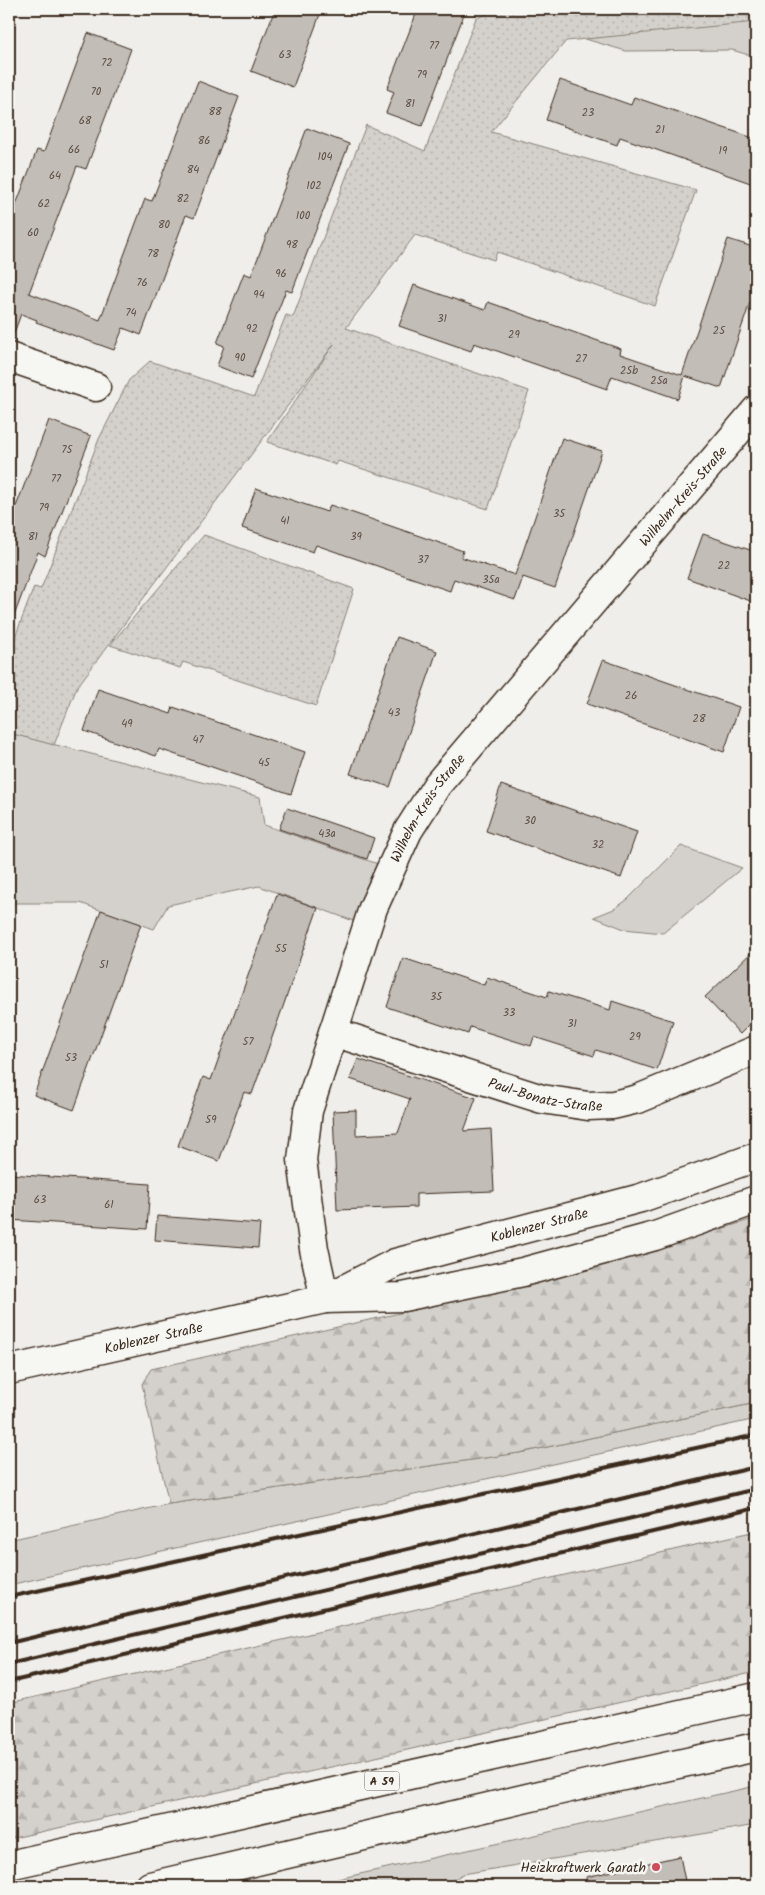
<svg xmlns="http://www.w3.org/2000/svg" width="765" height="1895" viewBox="0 0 765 1895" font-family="Kalam,sans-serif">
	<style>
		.grass { fill: #d4d1cc; stroke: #887e75 }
		.forest { fill: url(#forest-firs); stroke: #887e75 }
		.park { fill: url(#park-dots); stroke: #887e75 }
		.building { fill: #c2bdb7; stroke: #3b2a1e }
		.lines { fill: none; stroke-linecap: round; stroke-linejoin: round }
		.minor-casing { stroke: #3b2a1e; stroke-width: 31 }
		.secondary-casing { stroke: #3b2a1e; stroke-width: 31 }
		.motorway-casing { stroke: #3b2a1e; stroke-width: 31 }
		.minor { stroke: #f6f6f2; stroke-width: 28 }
		.secondary { stroke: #f6f6f2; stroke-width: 28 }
		.motorway { stroke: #f6f6f2; stroke-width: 28 }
		.rail { stroke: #3b2a1e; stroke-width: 4 }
		.poi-dot { fill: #d1495b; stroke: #f6f6f2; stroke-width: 2 }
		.labels { text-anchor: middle; stroke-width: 5; stroke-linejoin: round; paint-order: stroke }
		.number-label { font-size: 11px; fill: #5d4f44 }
		.shield { fill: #f6f6f2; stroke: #73675e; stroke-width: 1 }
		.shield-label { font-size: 12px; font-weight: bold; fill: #3b2a1e }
		.street-label { font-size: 14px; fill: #3b2a1e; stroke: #f6f6f2 }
		.poi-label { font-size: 14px; fill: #3b2a1e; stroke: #f6f6f2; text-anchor: end }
	</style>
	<defs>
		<pattern id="forest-firs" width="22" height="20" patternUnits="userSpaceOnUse" patternTransform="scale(1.25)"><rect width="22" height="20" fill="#d4d1cc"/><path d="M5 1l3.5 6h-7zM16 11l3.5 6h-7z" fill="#b7b4af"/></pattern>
		<pattern id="park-dots" width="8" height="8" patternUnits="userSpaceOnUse" patternTransform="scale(1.25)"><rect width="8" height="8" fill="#d4d1cc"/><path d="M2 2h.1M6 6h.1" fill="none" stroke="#b7b4af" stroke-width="1.8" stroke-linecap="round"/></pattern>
	</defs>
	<rect width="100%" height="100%" fill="#efeeea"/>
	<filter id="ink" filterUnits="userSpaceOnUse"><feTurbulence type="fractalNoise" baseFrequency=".02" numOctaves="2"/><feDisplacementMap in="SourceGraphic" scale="10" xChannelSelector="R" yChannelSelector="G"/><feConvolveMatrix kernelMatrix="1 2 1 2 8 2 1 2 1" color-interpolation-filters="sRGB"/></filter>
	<g filter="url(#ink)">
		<!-- grass -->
		<path class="grass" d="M756,9V57L732,50L626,51L575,36Z
			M9,733L260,797L264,825L378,864L356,922L259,886L168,905L154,929L80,903H9Z
			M681,846L742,868L663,933L624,929L594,917L614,909L627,900Z
			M756,1403V1419L9,1585V1540L169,1504L519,1453Z
			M756,1786V1825L463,1874L442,1886H306Z"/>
		<!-- forest -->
		<path class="forest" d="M756,1218V1403L519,1453L169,1504L142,1384L151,1369L560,1277L617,1262Z
			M756,1531V1672L9,1839V1703Z"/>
		<!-- park -->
		<path class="park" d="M489,9H756V22L566,41L491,132L696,190L655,306L497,252L494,260L415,235L346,328L529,391L488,509L338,461L336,465L267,442L334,344L77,687L54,745L9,733V653L34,587L41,589L99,439L129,380L150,361L254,397L286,315L293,317L366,125L425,151L476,18L487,14Z
			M204,535L354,589L316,706L183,662L180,668L110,645Z"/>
		<!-- building -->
		<path class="building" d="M275,9H322L293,87L251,71Z
			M418,9H466L422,126L386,113L394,92L387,89Z
			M88,33L131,49L86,169L77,166L29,293L100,320L145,199L152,201L198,81L239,97L194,218L186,215L141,335L123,328L114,350L36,322L37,320L21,314L11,341H9V223L37,150L44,152Z
			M560,80L631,105L634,97L756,139V185L620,137L617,145L546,120Z
			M307,128L349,144L292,292L286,290L251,379L217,366L224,346L217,343L244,273L251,276Z
			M728,239L756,248V285L721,388L685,376L678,399L612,376L607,389L474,343L471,351L399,326L414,285L485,310L488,302L621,349L620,354L682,375Z
			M49,420L91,436L45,556L38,552L11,624L9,623V525Z
			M562,438L602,451L555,588L523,577L515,600L454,579L450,591L316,545L313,552L242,528L256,488L327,512L330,505L463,551L461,557L515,575Z
			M703,534L756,552V603L687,578Z
			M397,637L437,651L390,787L350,774Z
			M603,660L739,707L724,752L587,704Z
			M98,689L171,714L173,707L305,752L291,794L159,749L156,756L84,731Z
			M501,785L637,832L621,878L486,831Z
			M287,808L374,838L367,859L279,829Z
			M277,894L318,908L252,1094L244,1092L219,1161L178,1146L203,1077L211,1080Z
			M101,910L141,924L74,1110L34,1095Z
			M756,948V1018L740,1034L705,997Z
			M403,958L484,985L487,977L547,997L549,991L610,1010L612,1001L673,1021L657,1070L596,1050L594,1056L534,1037L531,1046L470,1027L468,1034L387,1007Z
			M358,1059L476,1098L464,1131L491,1129L494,1191L416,1194V1207L337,1210L333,1111L356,1110V1135L398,1133L410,1099L350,1079Z
			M9,1174L150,1184L147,1229L9,1220Z
			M157,1216L260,1224L258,1248L155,1240Z
			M680,1856L686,1886H587L586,1877Z"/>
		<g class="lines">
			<!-- minor casing -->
			<g class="minor-casing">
				<g id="minor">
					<path d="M9,357L96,387"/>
					<path id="s1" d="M333,1032L542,1099L588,1106L613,1105L638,1099L756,1050"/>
					<path id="s2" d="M325,1299L314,1249L302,1160L308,1111L373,908L408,831L437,785L756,410"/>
				</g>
			</g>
			<!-- secondary casing -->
			<g class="secondary-casing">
				<g id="secondary">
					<path id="s3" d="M331,1296L395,1263L641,1198L756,1157"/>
					<path id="s4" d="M9,1370L325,1299L403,1297L523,1272L655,1236L756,1200"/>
				</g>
			</g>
			<!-- motorway casing -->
			<g class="motorway-casing">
				<path id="motorway" d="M9,1865L756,1697
					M150,1886L587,1784L756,1747"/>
			</g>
			<!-- minor -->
			<use href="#minor" class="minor"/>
			<!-- secondary -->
			<use href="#secondary" class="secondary"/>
			<!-- motorway -->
			<use href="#motorway" class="motorway"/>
			<!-- rail -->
			<path class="rail" d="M9,1597L756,1435
				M9,1643L756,1467
				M9,1664L756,1489
				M9,1682L756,1508"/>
		</g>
	</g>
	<!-- markers -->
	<circle class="poi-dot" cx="656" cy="1867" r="5"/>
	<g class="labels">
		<!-- number labels -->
		<g class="number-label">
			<text x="434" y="49">77</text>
			<text x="285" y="58">63</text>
			<text x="107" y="66">72</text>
			<text x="422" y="78">79</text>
			<text x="96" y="95">70</text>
			<text x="410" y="107">81</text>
			<text x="215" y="115">88</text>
			<text x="588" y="116">23</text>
			<text x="85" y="124">68</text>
			<text x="660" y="133">21</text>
			<text x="204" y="144">86</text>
			<text x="74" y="153">66</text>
			<text x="723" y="154">19</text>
			<text x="325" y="160">104</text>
			<text x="193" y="173">84</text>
			<text x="55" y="179">64</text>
			<text x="314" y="189">102</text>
			<text x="183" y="202">82</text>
			<text x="44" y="207">62</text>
			<text x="303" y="219">100</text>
			<text x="164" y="228">80</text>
			<text x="33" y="236">60</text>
			<text x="292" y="248">98</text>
			<text x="153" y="257">78</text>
			<text x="281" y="277">96</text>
			<text x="142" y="286">76</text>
			<text x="259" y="298">94</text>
			<text x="131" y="316">74</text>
			<text x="442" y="322">31</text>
			<text x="252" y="332">92</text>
			<text x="719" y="334">25</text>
			<text x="514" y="338">29</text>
			<text x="240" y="361">90</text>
			<text x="581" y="362">27</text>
			<text x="629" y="374">25b</text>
			<text x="659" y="384">25a</text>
			<text x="67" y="453">75</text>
			<text x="56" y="482">77</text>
			<text x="44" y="511">79</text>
			<text x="559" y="517">35</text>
			<text x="285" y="524">41</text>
			<text x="33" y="540">81</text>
			<text x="356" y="540">39</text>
			<text x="423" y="563">37</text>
			<text x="724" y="569">22</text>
			<text x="491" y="583">35a</text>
			<text x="631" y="699">26</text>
			<text x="394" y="716">43</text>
			<text x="699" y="722">28</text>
			<text x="127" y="727">49</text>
			<text x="198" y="743">47</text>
			<text x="264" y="766">45</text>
			<text x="530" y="824">30</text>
			<text x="327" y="837">43a</text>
			<text x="598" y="848">32</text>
			<text x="281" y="952">55</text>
			<text x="104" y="968">51</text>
			<text x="436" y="1000">35</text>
			<text x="509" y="1016">33</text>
			<text x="572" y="1027">31</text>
			<text x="635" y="1040">29</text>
			<text x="248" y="1045">57</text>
			<text x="71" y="1061">53</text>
			<text x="211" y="1123">59</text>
			<text x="40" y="1203">63</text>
			<text x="109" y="1208">61</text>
		</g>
		<!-- shield labels -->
		<rect class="shield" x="364.5" y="1771.5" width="35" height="19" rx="4"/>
		<g class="shield-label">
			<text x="382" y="1785">A 59</text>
		</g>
		<!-- street labels -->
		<g class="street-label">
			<text dy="5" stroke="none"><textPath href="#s2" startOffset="922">Wilhelm-Kreis-Straße</textPath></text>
			<text dy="5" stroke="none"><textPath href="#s2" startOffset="518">Wilhelm-Kreis-Straße</textPath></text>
			<text dy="5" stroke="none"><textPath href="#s1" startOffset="222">Paul-Bonatz-Straße</textPath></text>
			<text dy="5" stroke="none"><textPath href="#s3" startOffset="221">Koblenzer Straße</textPath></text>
			<text dy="5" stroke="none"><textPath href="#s4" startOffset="148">Koblenzer Straße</textPath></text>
		</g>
		<!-- poi labels -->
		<g class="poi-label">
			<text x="646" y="1872">Heizkraftwerk Garath</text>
		</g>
	</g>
	<!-- margin -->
	<rect width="765" height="1895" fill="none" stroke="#f6f6f2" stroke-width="30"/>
	<rect x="15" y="15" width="735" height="1865" fill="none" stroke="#3b2a1e" stroke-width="2" filter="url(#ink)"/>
</svg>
